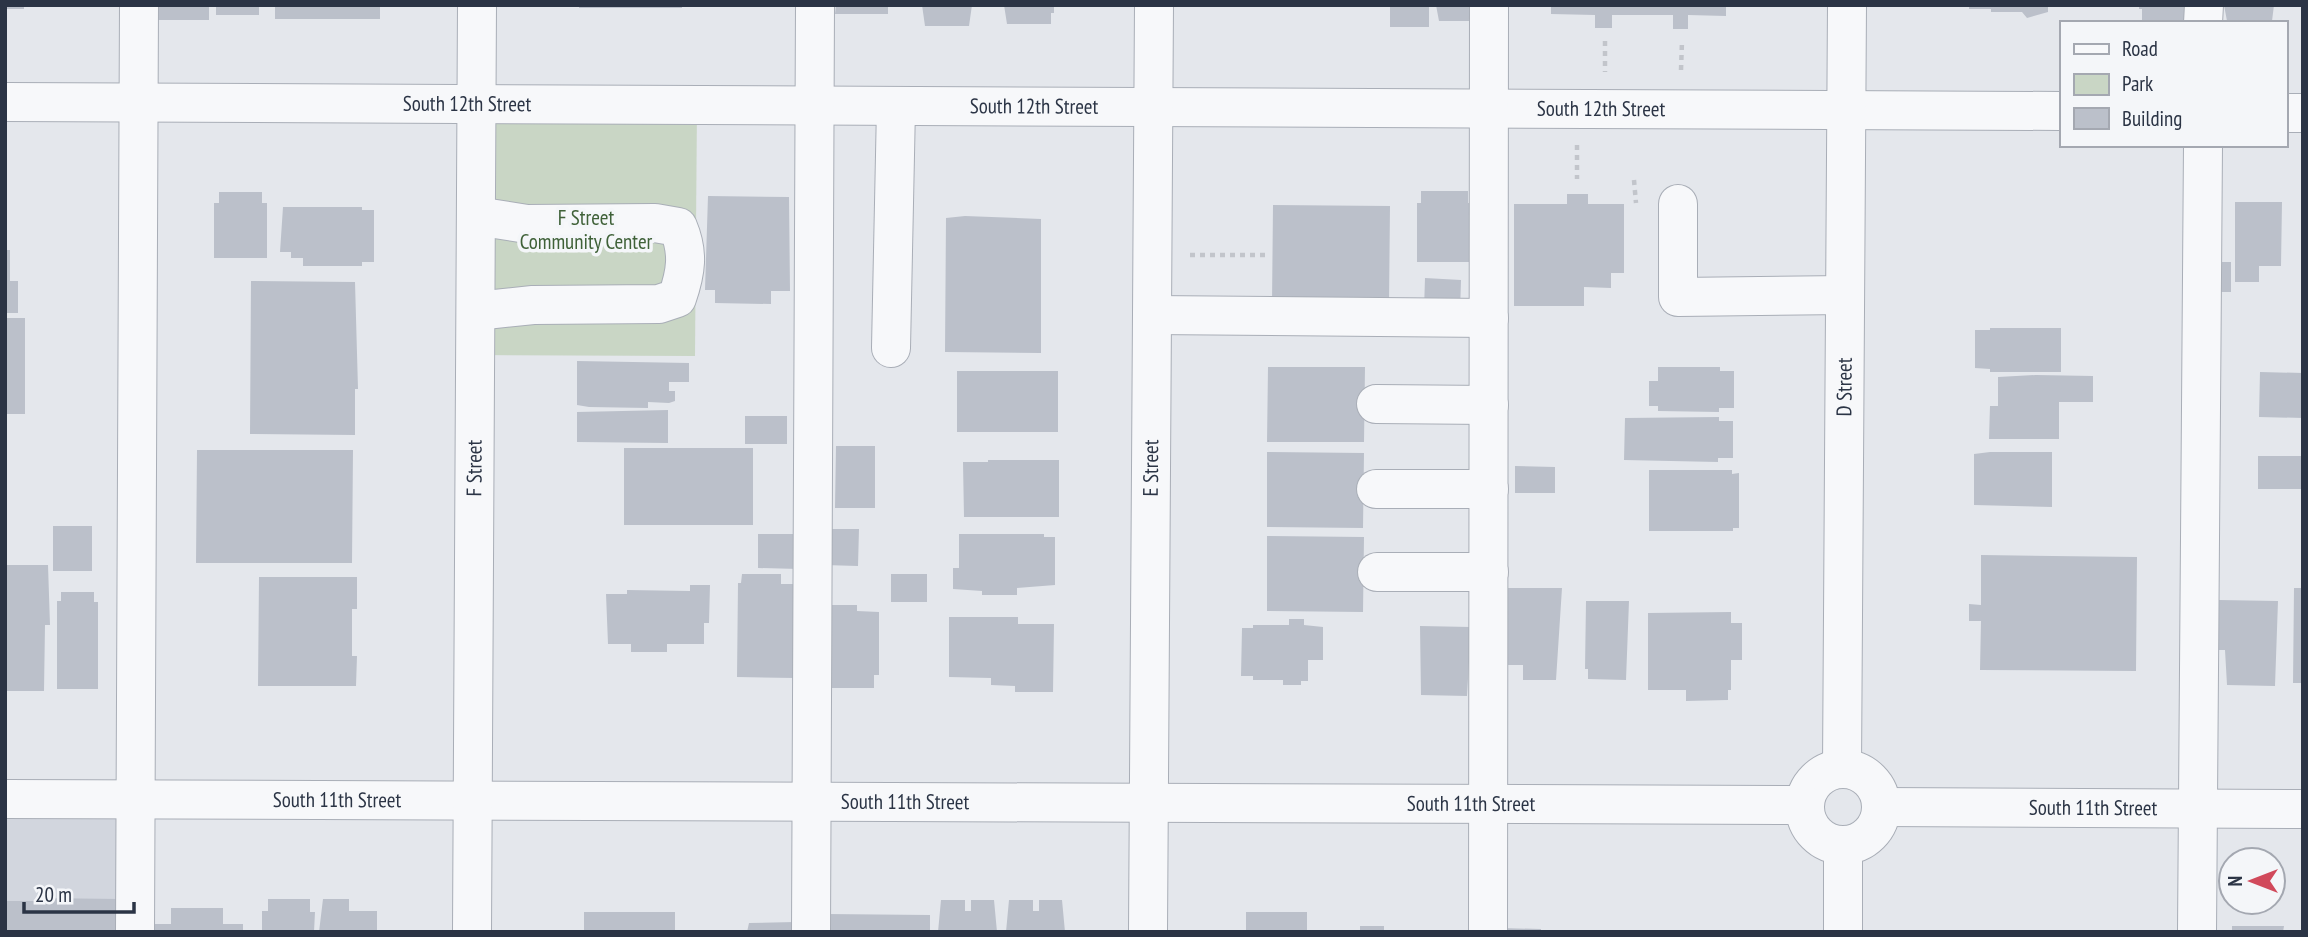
<svg xmlns="http://www.w3.org/2000/svg" width="2308" height="937" viewBox="0 0 2308 937" font-family="'PT Sans Narrow',sans-serif">
	<style>
		.built { fill: #d2d6de }
		.green { fill: #c9d6c5 }
		.building { fill: #bbc0ca }
		.lines { fill: none; stroke-linecap: round; stroke-linejoin: round }
		.minor-casing { stroke: #a9aeb7; stroke-width: 40 }
		.path { stroke: #c2c5cb; stroke-width: 4.5; stroke-dasharray: 5 5; stroke-linecap: butt }
		.minor { stroke: #f7f8fa; stroke-width: 38 }
		.labels { text-anchor: middle; stroke-width: 7; stroke-linejoin: round; paint-order: stroke }
		.street-label { font-size: 21px; fill: #2b3445; stroke: #f4f6f9 }
		.park-label { font-size: 21px; fill: #3f6138; stroke: #f4f6f9 }
	</style>
	<rect width="100%" height="100%" fill="#e4e7ec"/>
	<!-- built -->
	<path class="built" d="M5,799L135,800V932H5Z"/>
	<!-- green -->
	<path class="green" d="M477,105L697,106L695,356L476,355Z"/>
	<!-- building -->
	<path class="building" d="M5,5H24V9H5Z
		M152,5H209V20H152Z
		M216,5H259V15H216Z
		M275,5H380V19H275Z
		M579,5H682V8H579Z
		M836,5H888V14H835Z
		M922,5H972L969,26H925Z
		M1004,5H1054V13H1051V24H1007Z
		M1390,5H1429V27H1390Z
		M1436,5H1479L1475,21H1439Z
		M1551,5H1726V16L1688,15V29H1673V15H1612V28H1595V15L1551,14Z
		M1969,5H2048V12L2027,18L2022,12H1991V9H1969Z
		M2139,5H2189V10H2184V23H2142V9H2139Z
		M2224,5H2274L2272,21H2227Z
		M1421,191H1468V203H1473V262H1417V203H1421Z
		M219,192H262V203H267V258H214V203H219Z
		M1567,194H1588V204H1624V273H1611V288L1584,287V306H1514V204H1567Z
		M708,196L789,197L790,291H771V304L715,303V290H705Z
		M2235,202H2282L2281,266H2259V282H2235Z
		M1273,205L1390,206L1389,305L1272,304Z
		M283,207H362V210H374V262H362V266H303V258H291V252H280Z
		M965,216L1041,219V353L945,352L946,218Z
		M5,250H10V281H18V313H5Z
		M2217,262H2231V292H2217Z
		M1425,278L1461,280L1460,312L1424,310Z
		M251,281L355,282L358,389H355V435L250,434Z
		M5,318H25V414H5Z
		M1990,328H2061V372H1990V369L1975,368V330H1990Z
		M577,361L689,363V382H669V391H675V401L669,403L648,402V408L589,407L577,405Z
		M1268,367H1365L1364,442H1267Z
		M1658,367H1720V371H1734V408H1719V412L1658,411V406H1649V381H1658Z
		M957,371H1058V432H957Z
		M2260,372L2303,373V418L2259,417Z
		M2036,375L2093,376V402H2059V439H1989L1990,406H1998V377Z
		M668,410V443L577,442V412Z
		M745,416H787V444H745Z
		M1719,417V421H1733V458H1718V462L1624,460L1625,418Z
		M836,446H875V508H835Z
		M624,448H753V525H624Z
		M197,450H353L352,563H196Z
		M1267,452L1364,453L1363,528L1267,527Z
		M1990,452H2052V507L1974,505V454Z
		M2258,456H2303V489H2258Z
		M988,460H1059V517H964L963,462H988Z
		M1515,466L1555,467V493H1515Z
		M1649,470H1732V474L1739,473V528H1733V531H1649Z
		M53,526H92V571H53Z
		M825,529H859L858,566L824,565Z
		M758,534H799V569L758,568Z
		M959,534H1044V537H1055V585L1017,588V595H982V591L953,589V568H959Z
		M1267,536L1364,537L1363,612L1267,611Z
		M1981,555L2137,557L2136,671L1980,670L1981,621H1969V604L1981,605Z
		M5,565H48L50,625H45L44,691H5Z
		M742,574H781V584H796L795,678L737,677L738,583H741Z
		M891,574H927V602H891Z
		M259,577H357V609H352V656H357L356,686H258Z
		M690,585H710L709,623H704V644H667V652H631V644H608L606,594H627V590L690,591Z
		M1505,588H1562L1556,680H1523V665H1505Z
		M2294,588H2303V683H2293Z
		M61,592H94V602H98V689H57V601H61Z
		M2219,600L2278,601L2275,686L2227,685L2225,650H2219Z
		M1586,601H1629L1626,680L1588,679V669H1585Z
		M832,605H857V611L879,612V675H874V688H832V675H829Z
		M1731,612V623H1742V660H1731V690H1728V700L1686,701V690H1648V613Z
		M949,617H1018V624H1054L1053,692H1015V686L991,685V678L949,677Z
		M1289,619H1304V625L1323,627V660H1308V681H1301V685H1283V680H1253V676H1241L1242,628H1253V625H1289Z
		M1420,626L1471,627L1467,696L1421,695Z
		M38,898L120,899V932H5V901H38Z
		M268,899H310V912H315L314,932H262V911H268Z
		M323,899H349V911H377V932H319Z
		M941,900H965V911H971V900H994L997,932H938Z
		M1009,900H1033V911H1039V900H1062L1065,932H1006Z
		M171,908H223V924H243V932H153V924H171Z
		M584,912H675V932H584Z
		M1246,912H1307V932H1246Z
		M826,914L930,915V932H826Z
		M795,922V932H747L749,923Z
		M1360,926H1384V932H1360Z
		M2232,926H2284L2283,932H2232Z
		M1500,928L1541,929V932H1500Z"/>
	<g class="lines">
		<!-- minor casing -->
		<g class="minor-casing">
			<g id="minor">
				<path d="M2203,23L2204,5"/>
				<path id="s1" d="M5,102L2061,111"/>
				<path d="M2285,113H2303"/>
				<path d="M1678,204V297L1845,295"/>
				<path d="M476,311L533,305L659,304L677,298C686,272 689,253 678,227L655,223L527,224L476,216"/>
				<path d="M1152,315L1489,318"/>
				<path d="M891,348L896,107"/>
				<path d="M1376,404L1489,405"/>
				<path d="M1376,489H1489"/>
				<path d="M1377,572H1489"/>
				<path id="s2" d="M1842,769L1847,5"/>
				<circle cx="1843" cy="807" r="38"/>
				<path id="s3" d="M5,799L1805,805"/>
				<path id="s4" d="M1881,807L2303,809"/>
				<path d="M1843,845V932"/>
				<path d="M135,932L139,5"/>
				<path id="s5" d="M472,932L477,5"/>
				<path d="M811,932L815,5"/>
				<path id="s6" d="M1148,932L1154,5"/>
				<path d="M1488,932L1489,5"/>
				<path d="M2197,932L2203,145"/>
			</g>
		</g>
		<!-- path -->
		<path class="path" d="M1605,41V72
			M1681,70L1682,41
			M1577,145V179
			M1634,180L1636,203
			M1190,255H1270"/>
		<!-- minor -->
		<use href="#minor" class="minor"/>
	</g>
	<g class="labels">
		<!-- street labels -->
		<g class="street-label">
			<text dy="7" stroke="none"><textPath href="#s1" startOffset="462">South 12th Street</textPath></text>
			<text dy="7" stroke="none"><textPath href="#s1" startOffset="1029">South 12th Street</textPath></text>
			<text dy="7" stroke="none"><textPath href="#s1" startOffset="1596">South 12th Street</textPath></text>
			<text dy="7" stroke="none"><textPath href="#s2" startOffset="382">D Street</textPath></text>
			<text dy="7" stroke="none"><textPath href="#s5" startOffset="464">F Street</textPath></text>
			<text dy="7" stroke="none"><textPath href="#s6" startOffset="464">E Street</textPath></text>
			<text dy="7" stroke="none"><textPath href="#s3" startOffset="332">South 11th Street</textPath></text>
			<text dy="7" stroke="none"><textPath href="#s3" startOffset="900">South 11th Street</textPath></text>
			<text dy="7" stroke="none"><textPath href="#s3" startOffset="1466">South 11th Street</textPath></text>
			<text dy="7" stroke="none"><textPath href="#s4" startOffset="212">South 11th Street</textPath></text>
		</g>
		<!-- park labels -->
		<g class="park-label">
			<text x="586" y="225">F Street<tspan x="586" dy="24">Community Center</tspan></text>
		</g>
	</g>
	<!-- border -->
	<rect width="2308" height="937" fill="none" stroke="#2b3445" stroke-width="14"/>
	<!-- legend -->
	<rect x="2060" y="21" width="228" height="126" fill="#f4f6f9" stroke="#a4a8b1" stroke-width="2"/>
	<rect x="2074" y="44" width="35" height="10" fill="#f7f8fa" stroke="#a4a8b1" stroke-width="2"/>
	<text x="2122" y="56" font-size="21" fill="#2b3445">Road</text>
	<rect x="2074" y="74" width="35" height="21" fill="#c9d6c5" stroke="#a4a8b1" stroke-width="2"/>
	<text x="2122" y="91" font-size="21" fill="#2b3445">Park</text>
	<rect x="2074" y="108" width="35" height="21" fill="#bbc0ca" stroke="#a4a8b1" stroke-width="2"/>
	<text x="2122" y="126" font-size="21" fill="#2b3445">Building</text>
	<!-- north arrow -->
	<g transform="translate(2252 881) rotate(270)"><circle r="33" fill="#f4f6f9" stroke="#a4a8b1" stroke-width="2"/>
	<path d="M0-5L12 26L0 18L-12 26Z" fill="#d1495b"/>
	<text y="-10" font-size="19" font-weight="bold" text-anchor="middle" fill="#2b3445">N</text>
	</g>
	<!-- scale -->
	<path d="M24 902v10h110v-10" fill="none" stroke="#2b3445" stroke-width="3.5"/>
	<text x="35" y="902" font-size="21" fill="#2b3445" stroke="#f4f6f9" stroke-width="5" paint-order="stroke">20 m</text>
</svg>
